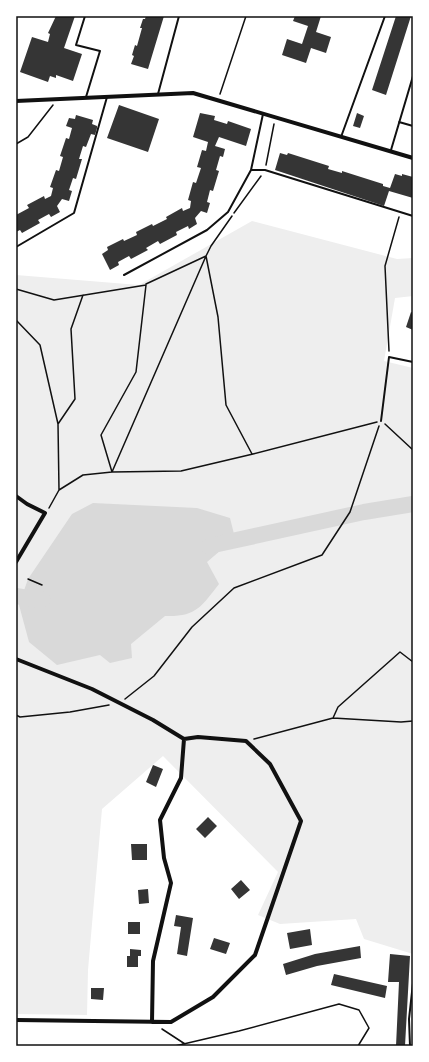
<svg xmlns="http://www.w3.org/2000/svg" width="429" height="1062" viewBox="0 0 429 1062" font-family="Manrope,sans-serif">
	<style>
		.green { fill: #eee }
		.water { fill: #d9d9d9 }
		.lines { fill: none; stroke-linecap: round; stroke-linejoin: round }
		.river { stroke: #d9d9d9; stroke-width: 16 }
		.building { fill: #353535 }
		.path { stroke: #111; stroke-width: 1.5 }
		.service { stroke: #111; stroke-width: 2 }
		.minor { stroke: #111; stroke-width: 4 }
		.neatline { fill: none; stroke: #111; stroke-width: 1.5 }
	</style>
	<rect width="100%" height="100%" fill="#fff"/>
	<!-- green -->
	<path class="green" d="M252,221L397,259L413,258V296L395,298L384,361L413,368V954L364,939L356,919L280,924L258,915L278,872L163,756L102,809L88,970L87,1015L16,1014V275L139,285Z"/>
	<!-- water -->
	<path class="water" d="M93,503L197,508L230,518L235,538L207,562L219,584C201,607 196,617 165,616L131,644L132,658L110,663L100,655L57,665L29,642L19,605L28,579L72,514Z"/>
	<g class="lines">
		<!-- river -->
		<path class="river" d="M209,546L364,512L413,504
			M16,596L40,600L43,599"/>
	</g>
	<!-- building -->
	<path class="building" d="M56,16H75L64,48L82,54L73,81L56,75V78L50,76L48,82L20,72L32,37L48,42L50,34L48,33Z
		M146,16H164L148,69L131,64L134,56L132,55L135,45L137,46L142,28H140L143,19H145Z
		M295,16H321L316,32L331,37L326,53L311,48L306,63L282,55L287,39L302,44L308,26L293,21Z
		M396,16H411L386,95L372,90Z
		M119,105L159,119L148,152L107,138Z
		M200,113L215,116L214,120L227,124L228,121L251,129L246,146L219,137L215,146L225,149L223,157L220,156L216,170L219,171L213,191L210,190L207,202L210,203L207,213L201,211L195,218L197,224L189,229L188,226L176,232L177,235L160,244L158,241L146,248L148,250L131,259L129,256L118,262L119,265L110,270L102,254L108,250L107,247L123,239L124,241L137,235L136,232L152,224L153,226L167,219L166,217L182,208L183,211L190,208L191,201L188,200L193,182L196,183L201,168L197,167L202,150L206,151L208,142L193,137Z
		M357,113L364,116L360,128L353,126Z
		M76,115L93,120L92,124L97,126V128L95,135L91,134L86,147L83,146L79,159H82L76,179L73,178L69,190L72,191L69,201L62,199L57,206L60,212L51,217L49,214L38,220L40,223L22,233L20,230L16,232V215L29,208L27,205L44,196L45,199L51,196L53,188L50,187L56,170L59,171L63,157L60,156L66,138L69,139L72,128L66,126L69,118L75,119Z
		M280,153L287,155L288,153L329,166L328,169L342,173V171L383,184V186L390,188L395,174L402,176V174L413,177V198L389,191L384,206L275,170Z
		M411,312L413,313V330L406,327Z
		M153,765L163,769L156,787L146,782Z
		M208,817L217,826L205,838L196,829Z
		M131,844H147V860H132Z
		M241,880L250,890L239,899L231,889Z
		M148,889L149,903L139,904L138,890Z
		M176,915L193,918L187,956L177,954L181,927L174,926Z
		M128,922H140V934H128Z
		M310,929L312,945L290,949L287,933Z
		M214,938L230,943L226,954L210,949Z
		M360,946L361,958L317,966L286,975L283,964L315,954Z
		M130,949L141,950V956H138V967H127V956H130Z
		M390,954L410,956L405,1046H396L399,982H388Z
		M334,974L387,986L385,998L331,985Z
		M91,988H104L103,1000L91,999Z"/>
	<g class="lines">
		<!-- path -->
		<path class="path" d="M220,94L246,16
			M16,144L28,137L53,105
			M266,165L274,124
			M234,213L261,176
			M206,256L218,317L226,405L252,454
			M146,284L206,256L211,246L232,216
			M16,289L54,300L146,285L136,372L101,435L112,472L181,471L253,454L377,422
			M16,320L40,345L58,424L59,490L49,508
			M389,351L385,266L399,217
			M58,424L75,399L71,329L83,295
			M385,424L413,450
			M59,490L83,475L112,472L206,256
			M28,579L42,585
			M413,662L400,652L338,707L333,718L401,722L413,721
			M125,699L154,676L192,627L234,588L322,555L350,512L379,426
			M16,715L20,717L70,712L109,705
			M254,739L333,718
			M162,1029L185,1044V1046
			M145,1046H149
			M175,1046L239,1031L339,1004L359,1010L369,1028L358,1046"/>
		<!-- service -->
		<path class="service" d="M85,16L76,45L100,51L86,97
			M158,94L179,16
			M399,122L413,126
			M341,137L385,16
			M391,150L413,76
			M251,170H265L413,216
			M16,247L74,213L107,97
			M124,275L207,230L228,212L251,170L263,114
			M381,421L389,357L413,362
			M410,1046L409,1019L413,983"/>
		<!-- minor -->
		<path class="minor" d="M16,101L193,93L413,158
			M16,496L27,504L45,513L16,562
			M16,659L92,689L153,720L184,739L181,778L160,820L164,858L171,883L153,961L152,1022
			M16,1020L171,1022L213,997L255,955L301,821L270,764L246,741L198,737L184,739"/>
	</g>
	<!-- border -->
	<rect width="429" height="1062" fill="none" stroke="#ffffff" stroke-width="34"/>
	<rect x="17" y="17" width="395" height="1028" class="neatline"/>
</svg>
